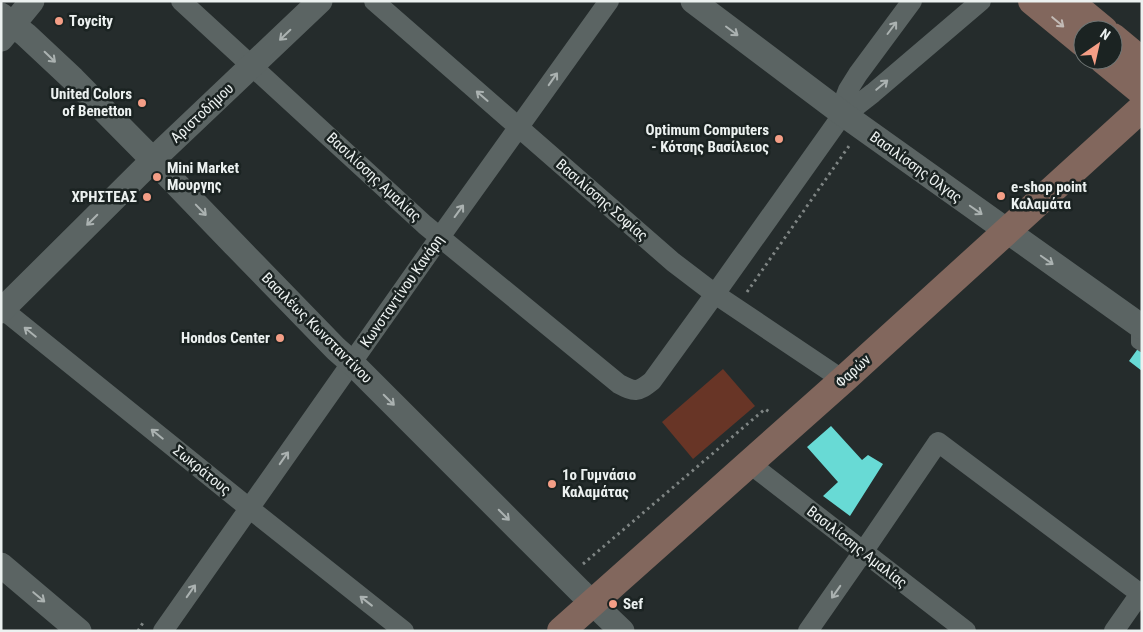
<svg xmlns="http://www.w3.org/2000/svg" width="1143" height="632" viewBox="0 0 1143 632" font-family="'Roboto Condensed',sans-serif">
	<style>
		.green { fill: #683526 }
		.building { fill: #68dad5 }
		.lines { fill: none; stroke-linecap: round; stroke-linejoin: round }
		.path { stroke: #7f8584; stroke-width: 3; stroke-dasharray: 2.5 4; stroke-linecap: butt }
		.service { stroke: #5b6463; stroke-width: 10 }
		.minor { stroke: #5b6463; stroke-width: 20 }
		.tertiary { stroke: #5b6463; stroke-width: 25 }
		.secondary { stroke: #82675d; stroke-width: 28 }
		.oneway { stroke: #c2bab5 }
		.oneway2 { stroke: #abb2b1 }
		.poi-dot { fill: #f49e86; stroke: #1b2322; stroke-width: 2 }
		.labels { text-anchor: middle; stroke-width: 5; stroke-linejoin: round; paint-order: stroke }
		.poi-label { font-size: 15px; font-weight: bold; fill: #ecf1f0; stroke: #1b2322; text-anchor: start }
		.street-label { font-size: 15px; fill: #ecf1f0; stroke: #1b2322 }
	</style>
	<rect width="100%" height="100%" fill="#252c2c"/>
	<!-- green -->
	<path class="green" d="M723,369L755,406L693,459L662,422Z"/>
	<!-- building -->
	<path class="building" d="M1142,343V371L1129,361Z
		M831,426L862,460L868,455L883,464L850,516L823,496L838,482L807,447Z"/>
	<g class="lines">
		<!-- path -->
		<path class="path" d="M747,292L849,146
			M583,564L765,409L771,413
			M138,631L144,621"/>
		<!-- service -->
		<path class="service" d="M1136,324V343L1142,347"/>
		<!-- minor -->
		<path class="minor" d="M181,1L425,225L619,384C635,392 637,393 652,381L715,294L843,114L855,107L873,93L981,1
			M374,1L673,262L715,294L843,380
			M843,114L845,98L848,90L858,74L912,1
			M1,308L249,508L404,631
			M749,463L966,631
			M163,631L440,237L609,1
			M808,631L863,552L938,442L1142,595
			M1114,631L1142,591"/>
		<!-- tertiary -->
		<path class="tertiary" d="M693,1L843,114L1142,327
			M1,15L26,35L73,79L153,160L234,244L336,349L352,363L580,591L622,631
			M1,39L32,1
			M1,311L163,150L320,1
			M1,565L79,631"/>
		<!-- secondary -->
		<path class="secondary" d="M1032,1L1083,43
			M1069,1L1104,30
			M1113,37L1142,61
			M1103,60L1142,92
			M561,631L843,380L1142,108"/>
	</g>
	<!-- one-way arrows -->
	<defs><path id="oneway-shaft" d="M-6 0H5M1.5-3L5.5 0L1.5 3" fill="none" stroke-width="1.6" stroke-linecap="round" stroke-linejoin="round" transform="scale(1.25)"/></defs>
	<use class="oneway" href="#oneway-shaft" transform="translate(1058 22) rotate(40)"/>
	<g class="oneway2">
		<use href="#oneway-shaft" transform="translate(892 28) rotate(-53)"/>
		<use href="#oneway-shaft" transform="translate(732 31) rotate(37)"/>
		<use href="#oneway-shaft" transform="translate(285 35) rotate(136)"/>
		<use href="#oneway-shaft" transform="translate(50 57) rotate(44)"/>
		<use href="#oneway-shaft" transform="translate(553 79) rotate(-55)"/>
		<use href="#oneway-shaft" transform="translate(882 85) rotate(-40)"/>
		<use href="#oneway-shaft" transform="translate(482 96) rotate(-139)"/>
		<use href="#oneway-shaft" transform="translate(201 210) rotate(46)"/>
		<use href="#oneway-shaft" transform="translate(976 210) rotate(35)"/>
		<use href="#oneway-shaft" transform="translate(459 211) rotate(-54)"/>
		<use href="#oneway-shaft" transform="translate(92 220) rotate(135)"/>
		<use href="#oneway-shaft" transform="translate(1047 260) rotate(35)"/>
		<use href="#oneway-shaft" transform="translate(30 332) rotate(-141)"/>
		<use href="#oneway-shaft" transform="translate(389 400) rotate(45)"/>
		<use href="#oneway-shaft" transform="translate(157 434) rotate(-141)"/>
		<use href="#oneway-shaft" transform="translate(284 458) rotate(-55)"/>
		<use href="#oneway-shaft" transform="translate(504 515) rotate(45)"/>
		<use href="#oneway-shaft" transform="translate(191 591) rotate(-55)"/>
		<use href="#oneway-shaft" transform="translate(836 592) rotate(125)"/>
		<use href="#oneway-shaft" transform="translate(39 597) rotate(40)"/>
		<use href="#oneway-shaft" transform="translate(366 601) rotate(-142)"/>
	</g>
	<!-- markers -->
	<g class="poi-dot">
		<circle cx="59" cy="21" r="5"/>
		<circle cx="142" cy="103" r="5"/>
		<circle cx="779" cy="139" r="5"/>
		<circle cx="157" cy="177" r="5"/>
		<circle cx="1001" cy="196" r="5"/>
		<circle cx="147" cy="197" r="5"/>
		<circle cx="280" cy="338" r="5"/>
		<circle cx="552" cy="484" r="5"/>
		<circle cx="613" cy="604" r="5"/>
	</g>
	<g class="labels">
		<!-- poi labels -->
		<g class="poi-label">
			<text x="69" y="26">Τoycity</text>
			<text x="132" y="99" text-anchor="end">United Colors<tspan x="132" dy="17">of Benetton</tspan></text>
			<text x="769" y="135" text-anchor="end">Optimum Computers<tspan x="769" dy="17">- Κότσης Βασίλειος</tspan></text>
			<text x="167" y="173">Mini Market<tspan x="167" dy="17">Μουργης</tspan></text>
			<text x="1011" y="192">e-shop point<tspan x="1011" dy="17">Καλαμάτα</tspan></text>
			<text x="137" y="202" text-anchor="end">ΧΡΗΣΤΕΑΣ</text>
			<text x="270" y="343" text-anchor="end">Hondos Center</text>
			<text x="562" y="480">1ο Γυμνάσιο<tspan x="562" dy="17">Καλαμάτας</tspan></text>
			<text x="623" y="609">Sef</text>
		</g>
		<!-- street labels -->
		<g class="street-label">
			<text transform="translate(202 113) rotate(-43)" y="5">Αριστοδήμου</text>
			<text transform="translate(916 167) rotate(36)" y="5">Βασιλίσσης Όλγας</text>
			<text transform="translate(374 177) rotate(43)" y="5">Βασιλίσσης Αμαλίας</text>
			<text transform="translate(602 200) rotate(41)" y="5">Βασιλίσσης Σοφίας</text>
			<text transform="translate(402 291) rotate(-55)" y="5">Κωνσταντίνου Κανάρη</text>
			<text transform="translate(317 328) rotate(45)" y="5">Βασιλέως Κωνσταντίνου</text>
			<text transform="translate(853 371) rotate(-42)" y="5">Φαρών</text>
			<text transform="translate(202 470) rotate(39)" y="5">Σωκράτους</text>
			<text transform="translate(857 547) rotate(38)" y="5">Βασιλίσσης Αμαλίας</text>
		</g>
	</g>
	<!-- border -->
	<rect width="1143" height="632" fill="none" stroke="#ecf1f0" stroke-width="5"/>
	<!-- north arrow -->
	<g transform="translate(1098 45) rotate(34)"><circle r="24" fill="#1b2322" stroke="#6f7574"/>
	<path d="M0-4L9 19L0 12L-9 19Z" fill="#f49e86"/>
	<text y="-8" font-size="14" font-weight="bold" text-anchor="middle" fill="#ecf1f0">N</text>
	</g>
</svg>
